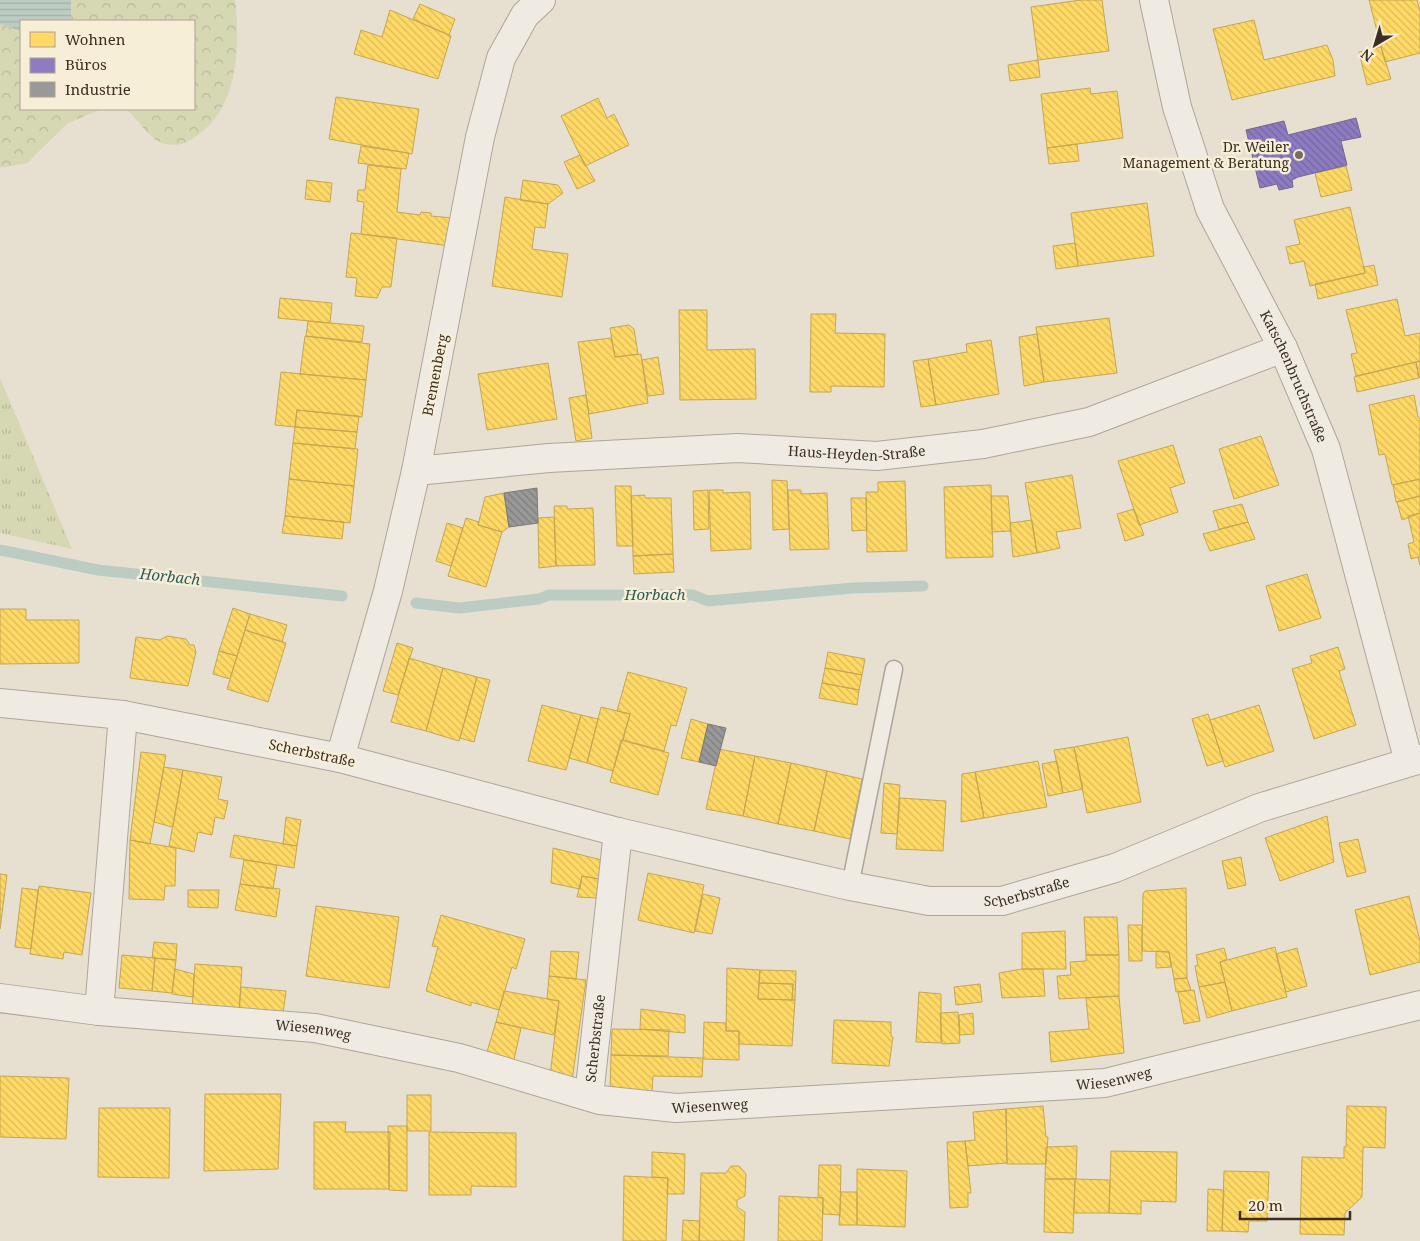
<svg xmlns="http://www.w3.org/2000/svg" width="1420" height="1241" viewBox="0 0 1420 1241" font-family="'Noto Serif',serif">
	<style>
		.grass { fill: url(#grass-tufts) }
		.forest { fill: url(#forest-crowns) }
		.water { fill: url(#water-rules) }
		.homes { fill: url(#homes-back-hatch); stroke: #c5a651 }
		.offices { fill: url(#offices-back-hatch); stroke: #766592 }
		.industry { fill: url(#industry-back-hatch); stroke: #7d7975 }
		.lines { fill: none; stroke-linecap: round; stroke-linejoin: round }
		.stream { stroke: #bcccc2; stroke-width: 11 }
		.service-casing { stroke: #ada599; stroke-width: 19 }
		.minor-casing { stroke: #ada599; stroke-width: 30 }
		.tertiary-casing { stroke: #ada599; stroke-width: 30 }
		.service { stroke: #efebe3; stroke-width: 16 }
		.minor { stroke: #efebe3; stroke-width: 28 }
		.tertiary { stroke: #efebe3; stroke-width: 28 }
		.poi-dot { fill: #786c5e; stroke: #f7eed8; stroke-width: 2 }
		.labels { text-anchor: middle; stroke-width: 5; stroke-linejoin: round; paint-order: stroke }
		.poi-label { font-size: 14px; fill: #3d2e20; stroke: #f7eed8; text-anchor: end }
		.street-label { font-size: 14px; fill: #3d2e20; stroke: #f7eed8 }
		.water-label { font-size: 15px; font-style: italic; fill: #2f5d5a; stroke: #f7eed8 }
	</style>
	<defs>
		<pattern id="grass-tufts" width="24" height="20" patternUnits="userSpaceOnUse" patternTransform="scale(1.25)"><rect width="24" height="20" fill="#d6d7b3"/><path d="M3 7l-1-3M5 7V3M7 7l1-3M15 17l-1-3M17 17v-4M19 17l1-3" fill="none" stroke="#b9b99a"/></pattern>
		<pattern id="forest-crowns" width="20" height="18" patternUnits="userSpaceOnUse" patternTransform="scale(1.25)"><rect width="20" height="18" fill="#d6d7b3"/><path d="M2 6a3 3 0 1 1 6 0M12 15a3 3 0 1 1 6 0" fill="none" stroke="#b9b99a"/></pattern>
		<pattern id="water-rules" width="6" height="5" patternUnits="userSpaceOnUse" patternTransform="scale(1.25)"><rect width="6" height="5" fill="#bcccc2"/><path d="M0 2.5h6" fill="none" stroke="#a2b0a6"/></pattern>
		<pattern id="homes-back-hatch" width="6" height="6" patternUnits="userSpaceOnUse" patternTransform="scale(1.25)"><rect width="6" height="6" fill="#ffd966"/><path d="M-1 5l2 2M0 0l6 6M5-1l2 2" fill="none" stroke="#dbbb58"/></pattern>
		<pattern id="offices-back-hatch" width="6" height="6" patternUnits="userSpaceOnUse" patternTransform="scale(1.25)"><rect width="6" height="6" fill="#8e7cc3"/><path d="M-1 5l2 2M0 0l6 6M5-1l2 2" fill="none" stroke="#75669e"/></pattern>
		<pattern id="industry-back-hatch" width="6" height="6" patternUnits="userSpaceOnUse" patternTransform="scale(1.25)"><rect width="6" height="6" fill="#999"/><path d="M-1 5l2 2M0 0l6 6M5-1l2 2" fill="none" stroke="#7e7d7c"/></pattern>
	</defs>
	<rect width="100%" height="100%" fill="#e7e0d1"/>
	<!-- grass -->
	<path class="grass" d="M0,378L72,549L0,533Z"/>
	<!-- forest -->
	<path class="forest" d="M71,0H235C240,46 239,109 195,137C187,143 177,147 166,144C149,141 139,119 126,109H194V21H71Z
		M0,24L21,31V109H102L68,123L27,163L0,168Z"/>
	<!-- water -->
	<path class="water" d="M0,0H71V21H21V31L0,24Z"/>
	<!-- homes -->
	<path class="homes" d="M1081,0H1102L1109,51L1038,60L1031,7Z
		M1369,0H1417L1420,11V53L1385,62Z
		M420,4L455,19L449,35L413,19Z
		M390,10L451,36L438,79L354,54L361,30L382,37Z
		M1254,20L1264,60L1327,45L1333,60L1335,76L1232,100L1213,29Z
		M1381,47L1391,79L1367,85L1359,52Z
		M1038,60L1040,77L1010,81L1008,65Z
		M1090,88L1091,94L1117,91L1123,138L1047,148L1041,94Z
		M336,97L419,109L412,154L329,139Z
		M598,98L607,118L614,114L629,145L585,166L561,116Z
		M1077,144L1079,161L1049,164L1047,148Z
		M361,146L409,153L406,169L358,163Z
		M580,155L595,181L577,189L564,162Z
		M368,165L401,169L397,212L420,215L421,212L431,213V216L453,218L450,246L361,234L364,202L357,201L358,190H365Z
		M1346,166L1352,190L1321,197L1315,173Z
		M307,180L332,183L330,202L305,199Z
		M523,180L558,185L563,193L548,204L520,200Z
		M505,197L548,204L545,228L535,227L532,249L568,254L562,297L492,286Z
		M1147,203L1154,256L1078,266L1071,213Z
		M1350,207L1365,273L1310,286L1304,261L1290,264L1286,247L1300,244L1294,220Z
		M351,233L397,238L391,287H382L377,298L355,296L357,278L346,277Z
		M1075,243L1078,266L1056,269L1053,246Z
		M1374,265L1378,285L1318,299L1315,284L1365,273L1364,267Z
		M280,298L332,303L330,323L278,318Z
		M1397,299L1405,336L1420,333V361L1356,376L1351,354L1357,353L1346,310Z
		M679,310H707V350L755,349L756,399L680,400Z
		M811,314H836L835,333L885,334L884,387L831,386V392H810Z
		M1109,318L1117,373L1044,382L1036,327Z
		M308,321L364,326L362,342L306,336Z
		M629,325L634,329L638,354L615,357L610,328Z
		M1037,334L1044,382L1024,386L1019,337Z
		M305,336L370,344L366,380L300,374Z
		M611,338L615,357L641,354L648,403L589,414L578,342Z
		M991,340L999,394L936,405L928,359L967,352L966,344Z
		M658,357L664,394L648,396L642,360Z
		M928,359L936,405L921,407L913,361Z
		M1420,361V377L1419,378L1416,362Z
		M1416,362L1419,378L1357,392L1354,377Z
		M548,363L557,419L487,430L478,374Z
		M281,372L366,380L362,417L297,410L295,427L275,425Z
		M586,395L592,438L576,441L569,398Z
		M1414,395L1418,417L1420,419V479L1392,485L1385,454L1379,455L1369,405Z
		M297,410L359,416L357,432L295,427Z
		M295,427L357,432L355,449L293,443Z
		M1261,436L1279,485L1234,499L1219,449Z
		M293,443L358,449L354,486L289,479Z
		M1173,445L1185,483L1170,488L1178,512L1139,525L1118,461Z
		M1072,475L1081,528L1056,532L1060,548L1037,553L1025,483Z
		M289,479L354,486L350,523L285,516Z
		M1420,479V496L1396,502L1393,485Z
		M772,480L787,481L789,529L773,530Z
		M905,481L907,551L867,552L866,492H878V482Z
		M991,485L993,557L946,558L944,487Z
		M615,486H631L633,546H617Z
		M708,490L709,529L694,530L693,491Z
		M709,490H723V493L750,492L751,549L711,551Z
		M788,490H801V494L827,493L829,549L790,550Z
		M504,493L509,527L502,532L478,525L485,497Z
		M645,495V498H671L673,554L633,556L631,496Z
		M991,496H1008L1011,531L992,532Z
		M1420,496V513L1402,520L1397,502Z
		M851,498H866L867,530L852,531Z
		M1242,504L1248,522L1219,529L1213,511Z
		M554,506H567V509L593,508L595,565L556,566Z
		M1134,509L1144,535L1125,541L1117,514Z
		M1420,513V565L1418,557L1411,559L1408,544L1414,542L1408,516Z
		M285,516L344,522L342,539L282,533Z
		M554,517L556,566L539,568L538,518Z
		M466,518L479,522L478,525L502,532L486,587L448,576Z
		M1032,520L1037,553L1013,557L1010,523Z
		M1248,522L1255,539L1210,551L1203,534Z
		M447,523L463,528L451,566L436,561Z
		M673,554L674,572L634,574L633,556Z
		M1307,574L1321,618L1279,631L1266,586Z
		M233,608L250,614L237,656L219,651Z
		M0,609H26V620H79V663L0,664Z
		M250,614L287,625L282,642L245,630Z
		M245,630L286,643L268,702L227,689Z
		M167,636L186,639L190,645H194L196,652L188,686L130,678L136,637L160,640Z
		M397,643L413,648L398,695L383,691Z
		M1338,647L1345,669L1339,671L1356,725L1314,739L1292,669L1312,663L1310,656Z
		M219,651L237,656L230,679L213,674Z
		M828,652L865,659L862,675L825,668Z
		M409,658L443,668L426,731L391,722Z
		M443,668L477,677L459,741L426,731Z
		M825,668L862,675L859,690L822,683Z
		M628,672L687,688L676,726L671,725L664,751L623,740L630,714L617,711Z
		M477,677L490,680L474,742L460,738Z
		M822,683L859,690L857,705L819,698Z
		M542,705L581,715L566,770L528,761Z
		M1259,705L1274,751L1225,767L1210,720Z
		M601,707L630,714L613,771L587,763Z
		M1208,714L1223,761L1207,766L1192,719Z
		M581,715L598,719L587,763L569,758Z
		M691,719L708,724L699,762L681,758Z
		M1128,737L1141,802L1087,813L1074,747Z
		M621,740L669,753L658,795L610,782Z
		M1074,747L1083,789L1063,793L1054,750Z
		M719,749L755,756L743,816L706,809Z
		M141,752L166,755L150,844L130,840Z
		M755,756L791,763L778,824L743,816Z
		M1038,761L1047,807L984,818L975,772Z
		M1057,761L1063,793L1048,796L1042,764Z
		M791,763L827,771L814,831L778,824Z
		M164,767L183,770L173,826L172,827L154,822Z
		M183,770L222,777L218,799L228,801L224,819L215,817L212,835L198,832L194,852L169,846Z
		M827,771L862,779L850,839L814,831Z
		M975,772L984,818L961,822L962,774Z
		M884,783L900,785L897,834L881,833Z
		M900,798L946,801L943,851L896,849Z
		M1327,816L1334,862L1280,881L1265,838Z
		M286,817L301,820L297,846L283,844Z
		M234,835L297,846L294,868L230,857Z
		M1358,839L1366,872L1347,877L1339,843Z
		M130,840L176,848L175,886H165L164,900L129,899Z
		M553,848L602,860L599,879L582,876L580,889L551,883Z
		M1241,857L1246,885L1228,889L1222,861Z
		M244,860L277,865L273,889L240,884Z
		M648,873L704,885L694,933L638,920Z
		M0,874L7,875L0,929Z
		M582,876L599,879L597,898L577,897Z
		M240,884L280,889L276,917L235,910Z
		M39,886L91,893L82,955L64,952L63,959L30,954Z
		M22,888L38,890L31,949L15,947Z
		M1186,888L1187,978L1174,979L1169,952L1142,951L1143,894L1145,891Z
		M188,890H219L218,908L188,907Z
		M703,894L720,898L712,934L695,931Z
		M1409,896L1420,941V962L1370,975L1355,910Z
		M316,906L399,917L389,988L306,976Z
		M441,915L525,939L516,969L512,967L499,1010L471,1002V1006L426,991L438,947L432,946Z
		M1084,917H1117L1119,955H1086Z
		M1128,925H1142V961H1129Z
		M1065,931L1066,969H1022V933Z
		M154,942L177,944L176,960L152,958Z
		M1275,947L1287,997L1232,1011L1220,962Z
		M1224,948L1227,959L1220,962L1225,982L1199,987L1195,966L1198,965L1196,955Z
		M1297,948L1307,986L1286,992L1276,954Z
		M551,951L579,952L576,979L549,976Z
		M1156,951L1169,952L1171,967L1156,968Z
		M122,955L155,958L152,991L119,988Z
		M1086,955H1119V996L1059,999L1057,976L1071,975L1070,962L1086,961Z
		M155,958L176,960L172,993L152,991Z
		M195,964L242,967L239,1012L192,1010Z
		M727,968L760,970L758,999L795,1000L792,1046L739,1044V1031H726Z
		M175,969L194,974L193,997L172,994Z
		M1022,969H1043L1045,996L1002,998L999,973Z
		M760,970L796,971L795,1000H792L793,984L759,983Z
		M549,976L586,980L572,1081L550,1076L559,1001L547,999Z
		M1187,978L1191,990L1176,992L1174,979Z
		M1225,982L1232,1011L1207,1018L1199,987Z
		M759,983L793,984L792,1000L758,999Z
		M980,984L982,1002L956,1005L954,987Z
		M241,987L286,991L283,1014L239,1012Z
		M1194,990L1200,1021L1184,1024L1178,992Z
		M504,991L559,1001L554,1035L496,1022Z
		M919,992L941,994V1043L916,1042Z
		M1119,996L1124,1053L1051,1062L1049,1032L1089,1029L1086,998Z
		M641,1009L685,1015V1033L640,1029Z
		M958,1012L960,1043L942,1044L940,1013Z
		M973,1013L974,1034L960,1035L959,1015Z
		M834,1020L891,1022V1036L893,1037L889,1066L832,1063Z
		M496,1022L521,1028L513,1064L486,1055Z
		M704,1022L726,1023V1031H739V1060L703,1059Z
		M612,1029L669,1030L668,1056L611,1055Z
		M611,1055L703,1058L702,1077L653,1076L652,1093L610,1091Z
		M0,1076L69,1078L66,1139L0,1137Z
		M205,1094H281L278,1169L204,1171Z
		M407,1095H431V1131H407Z
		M1043,1106L1046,1137H1048L1046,1164H1007L1006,1109Z
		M1347,1106L1386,1107L1385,1148L1363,1147L1362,1197L1345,1213L1344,1235L1300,1234L1302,1157L1344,1158V1147H1346Z
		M99,1108H170L169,1178L98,1177Z
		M1006,1109L1007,1163L968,1166L965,1141L975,1140L973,1112Z
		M314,1122H346L345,1132H390L389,1189H314Z
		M388,1126H407V1191L389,1190Z
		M429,1132L516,1133V1187L471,1186V1195H429Z
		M965,1141L971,1193H968V1207L950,1208L947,1142Z
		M1077,1146L1076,1179H1045L1046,1147Z
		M1111,1151L1177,1152L1176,1202L1141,1201V1214L1109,1213Z
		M652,1152L685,1154L684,1194H667L668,1178L652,1177Z
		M819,1165H841L840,1215L823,1214V1198L818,1197Z
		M731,1166H739L746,1174L745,1196L737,1200V1207L745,1212L744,1241H699L701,1173H726Z
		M857,1169L907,1171L905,1227L857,1225Z
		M1224,1171L1269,1172L1267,1221H1249L1248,1232L1222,1231Z
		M624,1176L668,1178L666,1241H623Z
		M1045,1179H1075L1073,1233L1044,1232Z
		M1075,1179L1110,1180L1109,1213H1074Z
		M1208,1189L1224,1190L1222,1231H1207Z
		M841,1192H857V1225H839Z
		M779,1196L823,1198L822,1241H778Z
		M683,1220L700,1221L699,1241H682Z"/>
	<!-- offices -->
	<path class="offices" d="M1356,118L1361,137L1341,141L1347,165L1298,177L1292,180L1293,187L1279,190L1277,184L1260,188L1246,130L1284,121L1288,135Z"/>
	<!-- industry -->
	<path class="industry" d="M537,488L538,523L509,527L504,493Z
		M708,724L726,728L716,766L699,762Z"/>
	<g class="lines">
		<!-- stream -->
		<path class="stream" d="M0,550L98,570L342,596
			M416,603L459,608L539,599L549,595H693L708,601L853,588L923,586"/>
		<!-- service casing -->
		<g class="service-casing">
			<path id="service" d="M850,886L894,669"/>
		</g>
		<!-- minor casing -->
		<g class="minor-casing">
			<g id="minor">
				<path id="s1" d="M541,0L525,15L501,58L480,137L416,471L388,591L340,758L618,832L850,886L929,901H1002L1115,868L1259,808L1420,759"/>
				<path id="s2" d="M1154,0L1177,107L1210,209L1283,348L1326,449L1409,762"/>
				<path id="s3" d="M416,471L549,458L738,448L877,456L983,444L1089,422L1283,348"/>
				<path id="s4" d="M0,998L99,1011L315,1028L459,1058L600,1100L676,1108L1105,1083L1420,1005"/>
				<path d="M99,1011L123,715"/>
				<path id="s5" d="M589,1096L618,832"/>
			</g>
		</g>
		<!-- tertiary casing -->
		<g class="tertiary-casing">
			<path id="tertiary" d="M0,703L123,715L340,758"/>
		</g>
		<!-- service -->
		<use href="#service" class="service"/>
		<!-- minor -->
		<use href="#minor" class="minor"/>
		<!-- tertiary -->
		<use href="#tertiary" class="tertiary"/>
	</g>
	<!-- markers -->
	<circle class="poi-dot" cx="1299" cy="155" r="5"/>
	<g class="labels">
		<!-- poi labels -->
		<g class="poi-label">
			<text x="1289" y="152">Dr. Weiler<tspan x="1289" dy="16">Management &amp; Beratung</tspan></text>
		</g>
		<!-- street labels -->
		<g class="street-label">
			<text transform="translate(435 375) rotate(-79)" y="5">Bremenberg</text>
			<text dy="5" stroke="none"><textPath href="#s2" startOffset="404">Katschenbruchstraße</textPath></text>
			<text dy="5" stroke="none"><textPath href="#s3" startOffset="442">Haus-Heyden-Straße</textPath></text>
			<text transform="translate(312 753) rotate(12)" y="5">Scherbstraße</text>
			<text dy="5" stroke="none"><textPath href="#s1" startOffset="1495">Scherbstraße</textPath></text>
			<text dy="5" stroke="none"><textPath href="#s4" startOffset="315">Wiesenweg</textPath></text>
			<text dy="5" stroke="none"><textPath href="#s5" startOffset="58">Scherbstraße</textPath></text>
			<text dy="5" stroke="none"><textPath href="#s4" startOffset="1126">Wiesenweg</textPath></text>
			<text dy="5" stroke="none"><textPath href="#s4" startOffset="721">Wiesenweg</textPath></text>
		</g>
		<!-- water labels -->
		<g class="water-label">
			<text transform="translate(170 577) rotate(6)" y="5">Horbach</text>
			<text x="655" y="600">Horbach</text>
		</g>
	</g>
	<!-- legend -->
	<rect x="20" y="20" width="175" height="90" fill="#f7eed8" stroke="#ada18e"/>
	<rect x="30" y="32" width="25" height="15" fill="#ffd966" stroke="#ada18e"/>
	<text x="65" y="45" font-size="15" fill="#3d2e20">Wohnen</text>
	<rect x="30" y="58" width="25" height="15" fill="#8e7cc3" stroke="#ada18e"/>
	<text x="65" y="70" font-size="15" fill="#3d2e20">Büros</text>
	<rect x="30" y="82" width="25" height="15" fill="#999999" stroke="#ada18e"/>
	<text x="65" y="95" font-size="15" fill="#3d2e20">Industrie</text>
	<!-- north arrow -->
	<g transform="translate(1375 45) rotate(218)" stroke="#f7eed8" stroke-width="4" paint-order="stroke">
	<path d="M0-4L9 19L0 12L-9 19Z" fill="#3d2e20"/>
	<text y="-8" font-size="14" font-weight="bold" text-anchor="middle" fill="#3d2e20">N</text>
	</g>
	<!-- scale -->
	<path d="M1240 1211v8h110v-8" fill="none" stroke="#3d2e20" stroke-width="2.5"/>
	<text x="1248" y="1211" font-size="15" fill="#3d2e20" stroke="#f7eed8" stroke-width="4" paint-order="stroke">20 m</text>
</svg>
